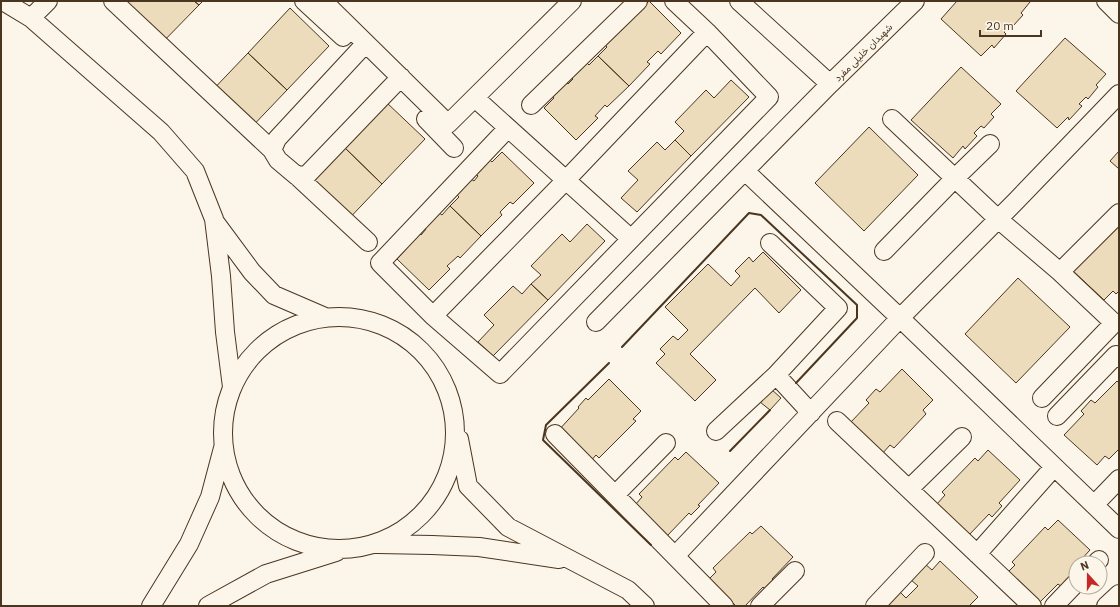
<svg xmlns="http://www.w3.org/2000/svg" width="1120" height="607" viewBox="0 0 1120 607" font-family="'IBM Plex Sans',Vazirmatn,sans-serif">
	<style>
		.building { fill: #ecdcbc; stroke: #4a3520 }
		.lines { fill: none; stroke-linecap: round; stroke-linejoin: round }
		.minor-casing { stroke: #4a3520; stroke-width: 20 }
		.minor { stroke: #fbf6e9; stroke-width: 18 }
		.wall { stroke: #4a3520; stroke-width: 2 }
		.labels { text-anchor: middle; stroke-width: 3; stroke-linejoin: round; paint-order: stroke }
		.street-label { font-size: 10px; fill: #4a3520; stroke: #fbf6e9 }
	</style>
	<rect width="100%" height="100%" fill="#fbf6e9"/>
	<!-- building -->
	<path class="building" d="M128,1H194L199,5L157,48L118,11Z
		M194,1H203L199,5Z
		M649,1L681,33L661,54L658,51L647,62L650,64L629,86L598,56L607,47L604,44L619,28L621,31Z
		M957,1H1029L1030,2L1021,13L1023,15L1013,26L1010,24L1004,32L1006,34L994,48L992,45L981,56L941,19Z
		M290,8L329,46L287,90L248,53Z
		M1065,38L1106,74L1096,85L1098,87L1088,99L1086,97L1079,104L1082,106L1069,120L1068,117L1057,128L1016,91Z
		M248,53L287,90L245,134L206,97Z
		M598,56L629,86L607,107L605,105L595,116L598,118L576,140L544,108L554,98L552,96L566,82L568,84L573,79L571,77L586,62L589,65Z
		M961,67L1001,104L991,114L994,117L984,128L981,126L974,133L977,136L965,149L963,146L953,158L911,120Z
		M731,80L749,97L691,156L675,140L684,131L675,122L706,90L714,98Z
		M386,102L425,139L382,184L343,146Z
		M869,127L918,175L864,231L815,183Z
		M675,140L691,156L637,212L621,198L638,180L628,171L657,142L665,150Z
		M343,146L382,184L341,227L302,190Z
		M1119,151V169L1110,161Z
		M502,152L534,183L513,204L510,202L500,212L502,215L481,236L450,206L459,197L456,194L471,179L474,181L478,176L476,174L490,160L492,162Z
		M450,206L481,236L460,258L458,256L447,266L450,269L429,290L397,259L407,248L404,246L418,232L421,235L426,229L423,227L438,212L442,215Z
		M1119,220V291L1116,294L1113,291L1104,300L1072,270Z
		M587,224L605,241L548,300L531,284L541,275L531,266L562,234L570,242Z
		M763,252L801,290L779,313L755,288L690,354L716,380L695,401L656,363L665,354L660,349L673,336L678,340L688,330L665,307L708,264L731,286L740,276L735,271L749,257L753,262Z
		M1018,278L1070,327L1016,383L965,334Z
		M531,284L548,300L493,356L478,342L494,325L484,315L513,286L522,294Z
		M902,369L933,400L923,410L926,414L894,448L890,445L882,454L850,423L869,403L866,400L876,389L880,392Z
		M609,379L641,411L633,419L636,421L599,458L596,455L589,463L557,432L579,408L578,407L586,398L588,400Z
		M1117,381L1119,383V449L1109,459L1105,456L1097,465L1064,435L1084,414L1081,411L1091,400L1095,403Z
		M771,389L781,398L770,410L760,402Z
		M988,450L1020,480L999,503L1002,506L992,517L989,514L969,535L937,504L945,495L942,492L975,458L978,461Z
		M686,452L719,483L698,505L700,506L691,515L689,513L667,536L635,505L642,497L639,494L675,457L678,460Z
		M1058,520L1090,550L1078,563H1076V565L1069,573L1072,576L1062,587L1058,584L1038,604L1006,574L1015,565L1012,562L1045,527L1048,530Z
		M761,526L793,557L772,579L774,581L765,589L763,587L745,606H736L709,579L716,572L713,568L750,532L752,534Z
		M940,561L978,597L969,606H887L900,592L906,598L918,586L910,579L925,564L932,570Z"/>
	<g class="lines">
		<!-- minor casing -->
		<g class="minor-casing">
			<path id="minor" d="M3,1L31,18L161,132L195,171L214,219L221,276L225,332L232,387
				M113,1L272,150
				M304,1L343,37
				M323,1L448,124L572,1
				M739,1L830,84L915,1
				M1106,1L1119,14
				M31,18L48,1
				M366,43L277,139L272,150L278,160L297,176L307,175L401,77
				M475,98L630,238
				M531,105L638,1
				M426,119L454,148
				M892,119L998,219L1060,272L1114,323L1042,398
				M508,128L380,263L433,316L500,374L769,97L707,32L674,1
				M745,171L900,318L1119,529
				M297,176L368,242
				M215,222L252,272L274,295L325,317
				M884,251L955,178L990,144
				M1060,272L1119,213
				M433,316L566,180L707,32
				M223 433a116 116 0 1 1 232 0a116 116 0 1 1-232 0Z
				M596,322L830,84
				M776,375L811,413
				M1057,416L1116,355L1119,358
				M837,421L1032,606
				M716,431L776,375L838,308L770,243
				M555,434L724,606
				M459,439L468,486L508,527L628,590L645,606
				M909,489L962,437
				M615,495L666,443
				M1094,505L1119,479
				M378,544L432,545L479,547L559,559
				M977,554L1054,467
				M675,556L900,318L1017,200L1119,94
				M1096,563L1099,560
				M151,606L189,544L210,497L223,448
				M208,606L266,574L336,552
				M760,606L795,571
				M875,606L925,553
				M1054,606L1076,583
				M1106,606L1119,594"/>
		</g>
		<!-- minor -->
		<use href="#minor" class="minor"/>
		<!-- wall -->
		<path class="wall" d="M622,347L749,213L761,215L857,305V318L796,383
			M609,363L546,425L543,440L651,545
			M730,451L770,410"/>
	</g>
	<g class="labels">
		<!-- street labels -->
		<g class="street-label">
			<text transform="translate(863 52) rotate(-45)" y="4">شهیدان خلیلی مفرد</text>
		</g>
	</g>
	<!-- border -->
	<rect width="1120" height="607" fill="none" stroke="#4a3520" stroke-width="4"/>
	<!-- north arrow -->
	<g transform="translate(1088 575) rotate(339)"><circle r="19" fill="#fbf6e9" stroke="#b4a999"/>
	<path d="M0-3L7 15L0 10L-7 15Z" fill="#c62828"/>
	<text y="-6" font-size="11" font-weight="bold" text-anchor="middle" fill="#4a3520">N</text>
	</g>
	<!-- scale -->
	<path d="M980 30v6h61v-6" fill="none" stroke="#4a3520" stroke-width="2"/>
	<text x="986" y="30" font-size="12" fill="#4a3520" stroke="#fbf6e9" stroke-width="3" paint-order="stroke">20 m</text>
</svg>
